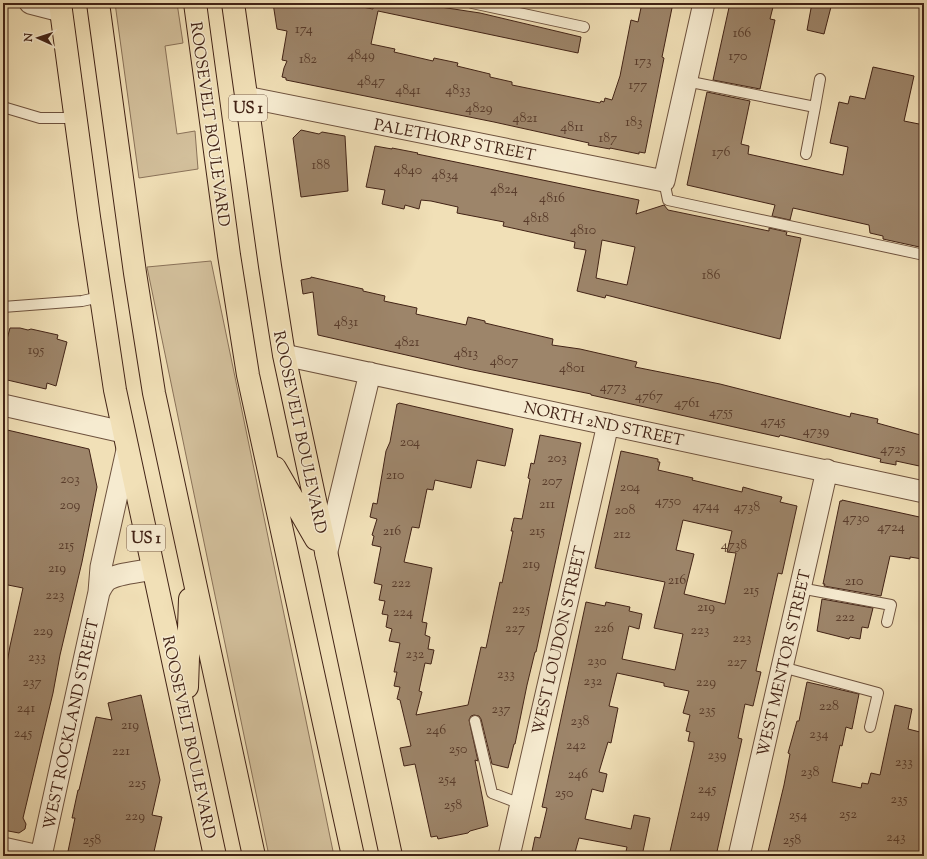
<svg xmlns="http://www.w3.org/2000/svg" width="927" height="859" viewBox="0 0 927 859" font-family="'Sorts Mill Goudy',serif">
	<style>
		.green { fill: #d3c09c; stroke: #8a7259 }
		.building { fill: #9d856a; stroke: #422316; fill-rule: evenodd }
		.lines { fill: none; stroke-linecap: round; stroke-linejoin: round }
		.lane-casing { stroke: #6e523e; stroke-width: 12 }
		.street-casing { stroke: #6e523e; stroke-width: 23 }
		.highway-casing { stroke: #422316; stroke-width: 24 }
		.lane { stroke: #f6ebd0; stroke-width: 10 }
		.street { stroke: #f6ebd0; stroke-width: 21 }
		.highway { stroke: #f1e0b7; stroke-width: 22 }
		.labels { text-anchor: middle; stroke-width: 3; stroke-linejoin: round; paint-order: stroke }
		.number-label { font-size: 14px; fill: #593c2b }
		.shield { fill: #f6ebd0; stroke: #785f4e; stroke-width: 1 }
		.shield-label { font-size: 15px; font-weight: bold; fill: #422316 }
		.street-label { font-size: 16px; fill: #422316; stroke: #f6ebd0 }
	</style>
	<rect width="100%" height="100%" fill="#f1e0b7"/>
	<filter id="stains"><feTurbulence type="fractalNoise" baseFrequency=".005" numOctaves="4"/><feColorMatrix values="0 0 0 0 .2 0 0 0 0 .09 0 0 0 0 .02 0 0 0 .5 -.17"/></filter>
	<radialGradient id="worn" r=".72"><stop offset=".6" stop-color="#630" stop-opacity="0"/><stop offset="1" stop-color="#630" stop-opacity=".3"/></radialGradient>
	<!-- green -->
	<path class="green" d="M115,3H177L183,43L165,46L177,134L195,131L198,169L139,178Z
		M211,261L334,856H269L147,267Z"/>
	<!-- building -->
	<path class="building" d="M273,3H341L373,9V3H414L480,13L581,37L578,53L378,11L371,44L395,49L394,52L433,61L434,58L458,63L457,66L490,74V77L512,82V85L600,103L601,101L604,102L605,98L612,100L620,76L631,20L638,22L642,3H673L662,57L664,58L645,153L639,152V154L610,148V149L588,145L589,143L494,122L286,80V78L282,77L284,68L287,61L282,60L287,31L277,29Z
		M730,3H774L770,19L775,20L760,89L713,80Z
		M812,3H832L824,34L807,30Z
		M873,67L914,76L904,121L924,125V248L883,239V236L870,233L869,225L793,208L790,220L772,216L775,205L687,185L707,92L750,101L741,144L749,146L748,154L843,175L848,147L830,143L839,102L848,104L850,96L865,99Z
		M301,130L319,134L322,132L345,136L348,191L301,197L293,138Z
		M375,146L392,149V148L418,153L417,154L639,200L636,214L664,205L668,210L769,231V228L787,232L786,235L801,238L780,339L606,295L605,298L577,291L586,250L574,248L575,242L503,226L504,222L457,213L458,207L431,201L421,200L419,209L405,205L404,209L382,204L385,190L366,187ZM602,240L635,247L627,285L596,278Z
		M311,277L363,289V291L385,296L384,301L417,308L416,314L466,325L468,317L485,321V323L553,339L552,345L580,349L637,362L635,367L720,384L850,417L851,413L878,419L877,423L924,436V467L896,461V465L880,462L881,459L780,435L779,437L591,395V394L468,369L318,335L313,292L303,294L301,280L311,278Z
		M10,328H20L28,330L31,329L58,335L57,339L67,342L56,386L47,383L46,389L3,379V354Z
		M399,403L513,429L505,466L477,460L471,488L435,480L433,490L427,489L419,528L412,527L404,562L432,568L422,622L427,623L425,635L430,637L428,649L434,650L431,664L425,663L419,691L422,692L416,715L468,705L481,647L486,648L500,582L502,583L513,531H511L514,518L522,519L530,479L528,478L531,463L534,464L540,435L581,443L536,652H535L527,685L515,744H514L508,768L492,764L481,719L479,716L474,715L471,716L469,720L478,761L475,760L488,826L470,831L468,833L438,839L437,836L431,837L415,764L404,766L400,748L411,746L400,700L397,699L400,687L394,686L397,672H394L400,643L389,641L392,629L386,627L388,615L382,614L385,601L379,600L382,585L374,583L381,547L372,545L374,536L372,535L377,519L370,517L373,503L377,504L386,451L390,442L397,404H398Z
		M3,429L89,449L97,487L82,562L60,655L53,693L23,818L26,824L25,829L19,833L3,830V686L10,646L23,588L3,584Z
		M621,451L658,459V462H660L658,470L693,478L692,480L742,492L743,487L757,491L782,497L780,502L797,506L782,574L778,573L756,671L761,672L753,706L745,704L738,738L742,739L716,856H669L694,746V742L688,741L690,732L686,731L690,715L683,713L689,691L664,686V683L617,673L609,706L618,708L611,743L608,742L599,772L607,774L603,792L592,789L585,819L631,829L634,815L650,818L642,856H625L627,847L579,838L574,856H531L535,837L540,838L547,808L542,807L586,602L605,606L606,602L630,607L629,611L642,614L639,629L629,626L622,659L675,670L683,634L654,628L665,582L595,568ZM683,520L732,531L727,552L736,553L725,604L684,594L694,554L676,550Z
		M842,500L924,518V556H923L922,559L910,557V559L890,556L881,596L824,586L825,584H823L840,501H842Z
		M822,599L873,608L868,628L862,627L860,639L850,637L849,639L817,631Z
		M807,682L859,694L852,729L846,727L842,746L840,745L832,782L861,788L862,783L868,784L871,773L880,775L895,705L912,709L908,729L924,733V856H767L784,785L790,754L788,753L797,721H799Z
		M141,695L160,780L152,815L162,817L153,856H67L75,818H72L78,790H79L96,717L112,720L108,703Z"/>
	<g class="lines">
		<!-- lane casing -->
		<g class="lane-casing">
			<path id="lane" d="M472,3L584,27
				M686,81L815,107L820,79
				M3,107L40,118H75
				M806,154L815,107
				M664,181L668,200L924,255
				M3,307L82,301L100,297
				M800,588L891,605L887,622
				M782,667L878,693L870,727
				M475,721L492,793L521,804"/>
		</g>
		<!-- street casing -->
		<g class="street-casing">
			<path id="street" d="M30,3L61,11
				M246,97L664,181L704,3
				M284,355L924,492
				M3,405L123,432
				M326,555L370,373
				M99,592C101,588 103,584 106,581C116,573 141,572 153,569
				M3,848L39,856
				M41,856L99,592L101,567L127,450
				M509,856L608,424
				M739,856L827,470"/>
		</g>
		<!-- highway casing -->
		<g class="highway-casing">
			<path id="highway" d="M60,3L89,217L115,390L215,856
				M98,3L135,273L154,393L254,856
				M195,3L229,255L248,375L353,856
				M233,3L270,266L284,355L391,856
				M275,468L316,539
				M187,687L190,599"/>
		</g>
		<!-- lane -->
		<use href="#lane" class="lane"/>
		<!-- street -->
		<use href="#street" class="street"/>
		<!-- highway -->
		<use href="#highway" class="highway"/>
	</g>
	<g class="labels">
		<!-- number labels -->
		<g class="number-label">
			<text x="304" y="33">174</text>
			<text x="742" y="37">166</text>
			<text x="361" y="59">4849</text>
			<text x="738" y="60">170</text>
			<text x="308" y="63">182</text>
			<text x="643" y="65">173</text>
			<text x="371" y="85">4847</text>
			<text x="638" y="89">177</text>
			<text x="408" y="94">4841</text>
			<text x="458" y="94">4833</text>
			<text x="479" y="112">4829</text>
			<text x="525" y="122">4821</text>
			<text x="634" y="126">183</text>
			<text x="572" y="131">4811</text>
			<text x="608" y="142">187</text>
			<text x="721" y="156">176</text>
			<text x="321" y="169">188</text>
			<text x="408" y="174">4840</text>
			<text x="445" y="179">4834</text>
			<text x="504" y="193">4824</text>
			<text x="552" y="202">4816</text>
			<text x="536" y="222">4818</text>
			<text x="583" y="234">4810</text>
			<text x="711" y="279">186</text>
			<text x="346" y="326">4831</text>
			<text x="407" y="346">4821</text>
			<text x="36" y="354">195</text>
			<text x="466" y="357">4813</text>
			<text x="504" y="365">4807</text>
			<text x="572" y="372">4801</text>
			<text x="613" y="391">4773</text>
			<text x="649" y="400">4767</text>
			<text x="687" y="407">4761</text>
			<text x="721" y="416">4755</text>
			<text x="773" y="425">4745</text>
			<text x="816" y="435">4739</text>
			<text x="410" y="446">204</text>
			<text x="893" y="453">4725</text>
			<text x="557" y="462">203</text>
			<text x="395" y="479">210</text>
			<text x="70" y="483">203</text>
			<text x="552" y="485">207</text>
			<text x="630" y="491">204</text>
			<text x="668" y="505">4750</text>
			<text x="547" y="508">211</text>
			<text x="70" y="509">209</text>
			<text x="706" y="510">4744</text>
			<text x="747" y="511">4738</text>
			<text x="625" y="514">208</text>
			<text x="856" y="522">4730</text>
			<text x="891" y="531">4724</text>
			<text x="392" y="535">216</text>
			<text x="537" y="535">215</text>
			<text x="622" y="538">212</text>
			<text x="66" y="549">215</text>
			<text x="734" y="549">4738</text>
			<text x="531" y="568">219</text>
			<text x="57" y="572">219</text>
			<text x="677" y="584">216</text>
			<text x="854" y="585">210</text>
			<text x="401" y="587">222</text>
			<text x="751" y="594">215</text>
			<text x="55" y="599">223</text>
			<text x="706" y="611">219</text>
			<text x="521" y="613">225</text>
			<text x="403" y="616">224</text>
			<text x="845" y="621">222</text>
			<text x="515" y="632">227</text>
			<text x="604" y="632">226</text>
			<text x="700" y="634">223</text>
			<text x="43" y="635">229</text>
			<text x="742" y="642">223</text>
			<text x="415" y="658">232</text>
			<text x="37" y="661">233</text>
			<text x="597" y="665">230</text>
			<text x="737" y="666">227</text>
			<text x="506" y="678">233</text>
			<text x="593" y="685">232</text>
			<text x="32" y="686">237</text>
			<text x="706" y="686">229</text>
			<text x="829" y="710">228</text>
			<text x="26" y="712">241</text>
			<text x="501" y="713">237</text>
			<text x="707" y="714">235</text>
			<text x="580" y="725">238</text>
			<text x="130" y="729">219</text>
			<text x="436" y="734">246</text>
			<text x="23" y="737">245</text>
			<text x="819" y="738">234</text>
			<text x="576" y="749">242</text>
			<text x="458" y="753">250</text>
			<text x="121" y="755">221</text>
			<text x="717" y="759">239</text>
			<text x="904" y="766">233</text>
			<text x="810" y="776">238</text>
			<text x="578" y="778">246</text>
			<text x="447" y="783">254</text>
			<text x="137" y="787">225</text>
			<text x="707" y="793">245</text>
			<text x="564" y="797">250</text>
			<text x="899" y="803">235</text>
			<text x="453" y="809">258</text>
			<text x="700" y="818">249</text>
			<text x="848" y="818">252</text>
			<text x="798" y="819">254</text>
			<text x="135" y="820">229</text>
			<text x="896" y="841">243</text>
			<text x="92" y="844">258</text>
			<text x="792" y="844">258</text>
		</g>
		<!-- shield labels -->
		<g class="shield">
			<rect x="229" y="95" width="38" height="26" rx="3"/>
			<rect x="127" y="525" width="38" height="26" rx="3"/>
		</g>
		<g class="shield-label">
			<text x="248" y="113">US 1</text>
			<text x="146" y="543">US 1</text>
		</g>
		<!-- street labels -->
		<g class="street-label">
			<text transform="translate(211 124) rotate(82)" y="6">ROOSEVELT BOULEVARD</text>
			<text transform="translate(455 139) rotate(11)" y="6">PALETHORP STREET</text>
			<text transform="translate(604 423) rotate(12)" y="6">NORTH 2ND STREET</text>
			<text transform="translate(301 432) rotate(78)" y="6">ROOSEVELT BOULEVARD</text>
			<text transform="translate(558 640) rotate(-77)" y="6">WEST LOUDON STREET</text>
			<text transform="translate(783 663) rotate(-77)" y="6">WEST MENTOR STREET</text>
			<text transform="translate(70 724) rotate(-78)" y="6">WEST ROCKLAND STREET</text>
			<text transform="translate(190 737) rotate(78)" y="6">ROOSEVELT BOULEVARD</text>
		</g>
	</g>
	<!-- margin -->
	<rect width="927" height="859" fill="none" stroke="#f1e0b7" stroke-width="16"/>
	<rect x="4" y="4" width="919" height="851" fill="none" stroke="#422316" stroke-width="2"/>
	<rect x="8" y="8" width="911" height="843" fill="none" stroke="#422316"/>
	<!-- north arrow -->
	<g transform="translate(38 38) rotate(273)" stroke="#f6ebd0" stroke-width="3" paint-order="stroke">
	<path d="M0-3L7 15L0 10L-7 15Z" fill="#422316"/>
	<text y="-6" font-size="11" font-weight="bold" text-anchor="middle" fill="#422316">N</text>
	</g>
	<rect width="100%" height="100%" filter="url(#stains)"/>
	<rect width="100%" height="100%" fill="url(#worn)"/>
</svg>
